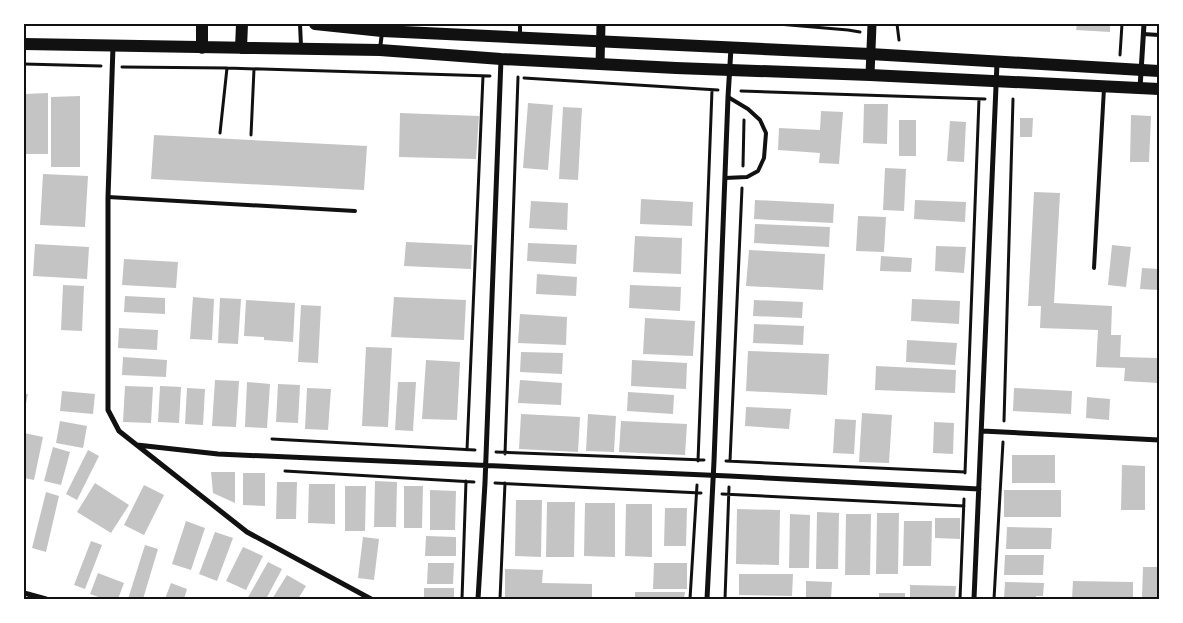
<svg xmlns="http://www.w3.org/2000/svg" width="1183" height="623" viewBox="0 0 1183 623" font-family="Ubuntu,sans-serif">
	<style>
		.building { fill: #c4c4c4 }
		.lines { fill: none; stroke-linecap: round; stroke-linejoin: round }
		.path { stroke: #111; stroke-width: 3 }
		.service { stroke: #111; stroke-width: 4 }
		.minor { stroke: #111; stroke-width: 5 }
		.tertiary { stroke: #111; stroke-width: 9 }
		.primary { stroke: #111; stroke-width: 12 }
		.neatline { fill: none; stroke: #111; stroke-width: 2 }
	</style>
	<rect width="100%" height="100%" fill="#fff"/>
	<!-- building -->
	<path class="building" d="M1077,24H1110V32L1076,30Z
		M48,93V154H24V94Z
		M80,96V167H51V97Z
		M528,103L553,105L548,170L523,168Z
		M864,104H888L887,144L863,143Z
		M563,107L582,108L578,180L559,179Z
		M821,111L843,112L839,164L819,163L820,153L778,150L779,128L820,130Z
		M400,113L479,116L476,159L399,157Z
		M1131,115L1151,116L1149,162H1130Z
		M1020,118H1033L1032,137H1020Z
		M899,120H916V156H899Z
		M950,121L966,122L964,162L947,161Z
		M154,135L367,146L364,190L151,179Z
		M885,168L906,169L904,211L883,210Z
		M43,174L88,176L85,227L40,225Z
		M1034,192L1060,193L1054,303L1112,306L1111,335H1121L1120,357L1159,358V383L1124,381L1125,368L1096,367L1098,330L1040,328L1041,306H1028Z
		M641,199L693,202L692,226L640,224Z
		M755,200L834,204L833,223L754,219Z
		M915,200L966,202L965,222L914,219Z
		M531,201L568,203L567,230L529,228Z
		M858,216L886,217L884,252L856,251Z
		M755,224L830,227L829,247L754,243Z
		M635,236L682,238L681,274L633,272Z
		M406,242L472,245L471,269L404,266Z
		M528,243L577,245L576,264L527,261Z
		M35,244L89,247L87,279L33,276Z
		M1112,245L1131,247L1126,287L1108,285Z
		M936,246L966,247L964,273L935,271Z
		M749,250L825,254L823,290L746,286Z
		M881,256L912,258L911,272L880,271Z
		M124,259L178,262L176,288L122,285Z
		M1142,268L1159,269V290L1140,289Z
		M537,274L577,277L576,296L536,294Z
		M63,285L84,286L82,331L61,330Z
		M630,285L681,287L680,311L629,308Z
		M125,296L165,298V314L124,312Z
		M193,297L214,299L212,340L190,339Z
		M394,297L466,300L464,340L391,337Z
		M220,298L241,299L238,344L218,343Z
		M912,299L960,301L959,324L911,321Z
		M246,300L295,303L293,342L264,340V337L244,336Z
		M754,300L803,302L802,318L753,316Z
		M301,305L321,306L318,363L298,362Z
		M520,314L567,317L566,345L518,343Z
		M645,318L695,321L693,356L643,354Z
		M754,324L804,326L803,345L753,343Z
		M119,328L158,330L157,350L118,348Z
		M907,340L957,343L955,365L906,362Z
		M366,347L392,348L388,427L362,426Z
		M748,351L829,354L827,395L746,391Z
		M521,352L563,353L562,374L520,372Z
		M123,357L167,360L166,377L122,375Z
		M426,360L460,362L457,420L422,419Z
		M632,360L687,363L686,389L631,386Z
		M876,366L956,370L955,393L875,390Z
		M215,380L239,381L236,427L212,426Z
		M520,380L562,383L561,405L518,403Z
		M247,382L270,384L267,428L245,427Z
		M398,382H416L413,431L395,430Z
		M278,384L300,385L298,423L276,422Z
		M125,386L153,387L151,423L123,422Z
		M160,386L181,387L179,423L158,422Z
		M187,388L205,389L203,425L185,424Z
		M307,388L331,389L328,430L305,429Z
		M1014,388L1072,391L1071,414L1013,411Z
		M62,391L95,394L93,414L60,411Z
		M628,392L674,395L673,414L627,411Z
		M24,394H28L25,408H24Z
		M1087,397L1110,399L1109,420L1086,418Z
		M746,407L791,409L789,429L745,426Z
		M862,413L892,415L889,463L859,462Z
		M521,414L580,417L578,452L519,449Z
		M588,414L616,416L614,452L586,451Z
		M835,419L856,420L854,454L833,453Z
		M60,421L87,426L83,448L56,443Z
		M621,421L687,424L685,455L619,452Z
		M934,422L954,423L953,454L933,453Z
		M24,433L43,437L34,480L24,478Z
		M53,447L70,452L61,485L44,481Z
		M88,450L99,456L77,500L66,494Z
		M1012,455H1055V483H1012Z
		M1122,465L1145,466V510H1121Z
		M211,472H235V503L213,493Z
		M243,473H265V506L243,505Z
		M375,481L397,482L396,527H374Z
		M277,482H297L296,519H276Z
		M95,483L129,505L111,533L77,512Z
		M309,484H335V524L308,523Z
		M144,485L164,495L144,535L124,525Z
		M345,486H366L365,531H345Z
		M404,486H423L422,528H404Z
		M430,490L456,491L455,530H430Z
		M1004,490H1061V517H1004Z
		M46,492L59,496L46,552L32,548Z
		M516,500H542L541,557L515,556Z
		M547,502H575L574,557H546Z
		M585,503H615V557L584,556Z
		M626,504H652V557L625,556Z
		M665,508H687L686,546H664Z
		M737,509L780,510L779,565L736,564Z
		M817,512L839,513L838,569H816Z
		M877,513H899L898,574H876Z
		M790,514L810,515L809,568H789Z
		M846,514H871L870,575H845Z
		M935,518H960V539L935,538Z
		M186,521L205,528L191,570L172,564Z
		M904,521H932L931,566H903Z
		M1007,527L1052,528L1051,549H1006Z
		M215,532L233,538L217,581L199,574Z
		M426,536L456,537V556H425Z
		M363,537L379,539L374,580L358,578Z
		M91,541L102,545L85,589L74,585Z
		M145,545L158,549L143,599H128Z
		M243,547L263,556L246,590L226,581Z
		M1005,555H1044L1043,575H1004Z
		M268,562L282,569L266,599H247Z
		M428,563H454L453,584H427Z
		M654,563H687V589H653Z
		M1143,567H1159V598H1142Z
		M505,569L543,570L542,583L592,584V599H505Z
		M98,573L124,583L118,599H104L90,594Z
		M739,574H793L792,596L739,595Z
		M287,575L306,586L298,599H272Z
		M806,581L832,582L831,599H806Z
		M1073,581L1133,582V599H1072Z
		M1005,582L1044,583L1043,596H1036V599H1004Z
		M171,583L187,589L184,599H165Z
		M910,585L956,586L955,599H910Z
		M424,588H454V599H424Z
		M635,592H685L684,599H635Z
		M879,593H905V599H879Z"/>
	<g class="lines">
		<!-- path -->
		<path class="path" d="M778,24L848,30L860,32
			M897,24L899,40
			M1120,55L1122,24
			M24,64L101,66
			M122,67L227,68L490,76
			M524,78L718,90
			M741,91L985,99
			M220,133L227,68
			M251,135L254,69
			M743,166L744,120
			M1004,421L1013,99
			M272,439L475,450
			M467,450L483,76
			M496,452L704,460
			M505,454L518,77
			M698,461L712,90
			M726,461L965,472
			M730,461L742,188
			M285,471L474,482
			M965,473L979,99
			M495,483L701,493
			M722,494L964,506
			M462,599L466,481
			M500,599L505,483
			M690,599L697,485
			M725,599L729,487
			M960,599L964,499
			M994,599L1003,442"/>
		<!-- service -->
		<path class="service" d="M300,24L301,46
			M1143,34L1159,35
			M520,36V24
			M380,49L383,24
			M725,178L747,177L758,171L764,158L766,133L760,120L748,109L728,97
			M108,197L355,211
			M1094,268L1104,88"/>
		<!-- minor -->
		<path class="minor" d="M113,46L108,197V410L119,431L247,532L371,599
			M1140,88L1144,24
			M982,431L1159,440
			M137,445L218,454L729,476L979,489
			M24,593L46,599
			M478,599L485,483L501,59
			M707,599L714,461L728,97L731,48
			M974,599L997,63"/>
		<!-- tertiary -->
		<path class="tertiary" d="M600,64L601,24
			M870,75L872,24"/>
		<!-- primary -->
		<path class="primary" d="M315,24L382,31L870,54L1159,71
			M24,44L380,50L501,59L676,68L870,75L1159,89
			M202,48V24
			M241,48L242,24"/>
	</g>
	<!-- border -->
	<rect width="1183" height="623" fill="none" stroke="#ffffff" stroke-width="50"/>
	<rect x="25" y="25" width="1133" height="573" class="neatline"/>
</svg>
